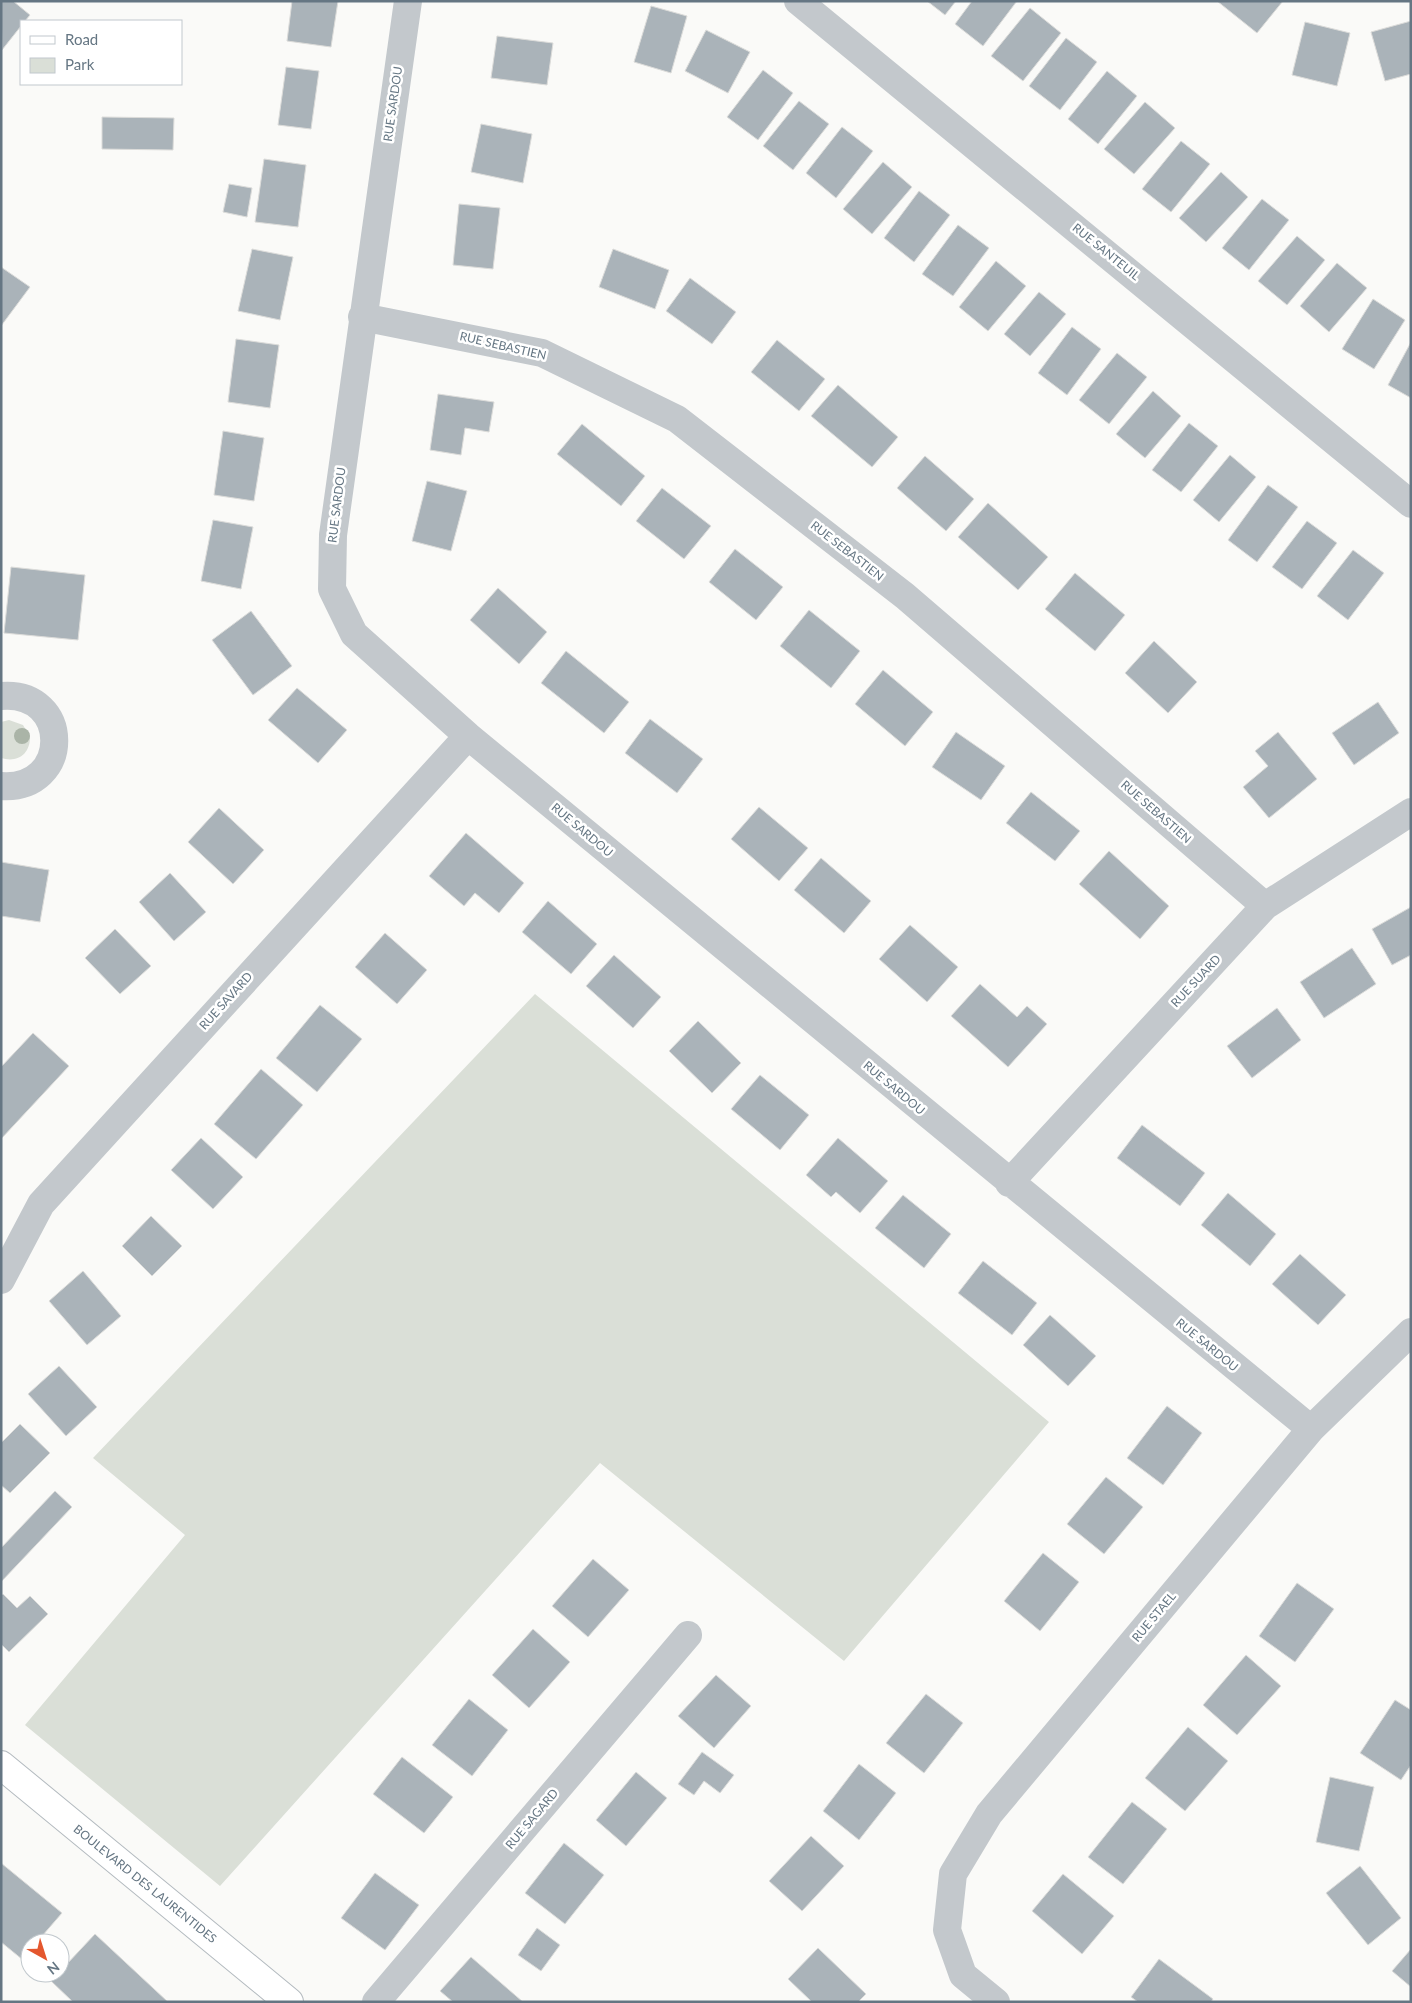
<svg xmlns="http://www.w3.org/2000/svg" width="1412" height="2003" viewBox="0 0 1412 2003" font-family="Lato,sans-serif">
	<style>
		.green { fill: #dadfd7 }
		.building { fill: #aab3b9; stroke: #dcdcda }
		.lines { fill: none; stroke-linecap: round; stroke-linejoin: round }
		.secondary-casing { stroke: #b3babf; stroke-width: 30 }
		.minor { stroke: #c3c8cc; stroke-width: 28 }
		.secondary { stroke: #fff; stroke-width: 28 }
		.tree { fill: #aab4a7 }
		.labels { text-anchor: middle; stroke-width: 5; stroke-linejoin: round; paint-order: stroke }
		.street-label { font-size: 12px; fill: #657683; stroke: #fff }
	</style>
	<rect width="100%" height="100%" fill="#fafaf8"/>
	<!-- green -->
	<path class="green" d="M9,720L23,725L30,737C30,754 18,763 1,758V722Z
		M535,994L1049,1422L844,1661L600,1463L220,1886L25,1725L185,1535L93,1458Z"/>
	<!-- building -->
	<path class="building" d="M1,1H13L30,15L25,21H21V26L2,50Z
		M292,1H338L331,47L287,41Z
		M927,1H956L945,15Z
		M972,1H1017L983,46L955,24Z
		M1217,1H1283L1257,33Z
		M651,6L687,16L671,73L634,62Z
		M1030,8L1061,33L1023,81L991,56Z
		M1411,21V74L1385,81L1371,32Z
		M1305,22L1350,33L1337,86L1292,75Z
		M706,30L750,52L728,93L685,71Z
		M497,36L553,43L547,85L491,78Z
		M1066,38L1097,62L1060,110L1029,86Z
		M286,67L319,71L311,129L278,125Z
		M763,70L793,93L758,140L727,117Z
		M1107,71L1137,96L1098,144L1068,119Z
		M799,101L829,124L793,170L763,146Z
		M1145,102L1175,128L1134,174L1104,149Z
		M102,117L174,118L173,150L102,149Z
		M481,124L532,134L523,183L471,172Z
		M842,127L873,151L836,198L806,173Z
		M1181,141L1210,164L1171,212L1142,189Z
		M264,159L306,165L298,227L255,222Z
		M883,162L912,187L872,234L843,209Z
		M1221,172L1248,197L1206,242L1179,218Z
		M229,184L252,188L247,217L223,212Z
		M919,191L950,215L914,262L884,238Z
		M1262,199L1289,220L1249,270L1222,248Z
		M459,204L500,208L493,269L453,265Z
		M958,225L989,248L953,296L922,274Z
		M1297,236L1325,260L1287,305L1258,281Z
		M252,249L293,257L280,320L238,311Z
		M613,249L669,270L655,309L599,287Z
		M996,261L1026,286L988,331L959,307Z
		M1337,263L1367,288L1329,332L1300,306Z
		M1,267L30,287L1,326Z
		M690,278L736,312L712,344L666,311Z
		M1039,292L1066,314L1030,356L1004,334Z
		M1373,299L1405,320L1374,369L1342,349Z
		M1072,327L1101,349L1067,395L1038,373Z
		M236,339L279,345L270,408L228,402Z
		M777,340L825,379L799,411L751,372Z
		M1411,342V398L1388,385Z
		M1117,353L1147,377L1109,424L1079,400Z
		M838,385L898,437L872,467L811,416Z
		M1153,391L1181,416L1145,458L1116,434Z
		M438,394L494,402L489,432L465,428L461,455L430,450Z
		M1189,423L1218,446L1181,492L1152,470Z
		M582,424L645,476L621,506L557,454Z
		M223,431L264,438L254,501L214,495Z
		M1230,455L1256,477L1219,522L1193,500Z
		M925,456L974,499L946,531L897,488Z
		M427,481L467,491L451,551L412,541Z
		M1268,485L1298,507L1257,562L1228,540Z
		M662,488L711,526L684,559L636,521Z
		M988,503L1048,557L1018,590L958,537Z
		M213,520L253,527L241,589L201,581Z
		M1307,521L1337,543L1302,589L1272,567Z
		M735,549L783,587L756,620L709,582Z
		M1353,550L1384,573L1348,620L1317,596Z
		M11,567L85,575L78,640L4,633Z
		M1075,573L1125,615L1095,651L1045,609Z
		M498,588L547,632L519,664L470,620Z
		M809,610L860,651L831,688L780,646Z
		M251,611L292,666L253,695L212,640Z
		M1154,641L1197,682L1168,713L1125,673Z
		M566,651L629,702L604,733L541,683Z
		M883,670L933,712L905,746L855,704Z
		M297,688L347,730L318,763L268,720Z
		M1378,702L1399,733L1354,765L1332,733Z
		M650,719L703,759L677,793L625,753Z
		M956,732L1005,766L981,800L932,767Z
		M1278,732L1317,779L1269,818L1243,787L1268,766L1255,751Z
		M1031,792L1080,831L1055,861L1006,823Z
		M759,807L808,848L779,881L731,839Z
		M219,808L264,850L233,884L188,842Z
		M466,833L524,883L499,913L475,893L464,906L429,876Z
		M1109,851L1169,906L1140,939L1079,884Z
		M821,858L871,901L844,933L794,890Z
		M1,862L49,870L40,922L1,916Z
		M170,873L206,912L174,941L139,902Z
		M548,901L597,944L571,974L522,932Z
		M1411,907V955L1392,965L1372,929Z
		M910,925L958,967L927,1002L879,959Z
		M115,929L151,966L120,994L85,958Z
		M385,933L427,970L397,1004L355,967Z
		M1352,948L1376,984L1324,1018L1300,982Z
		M614,955L661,997L633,1028L586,986Z
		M980,984L1017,1017L1027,1006L1047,1024L1008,1067L951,1016Z
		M320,1005L362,1039L317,1092L276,1058Z
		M1277,1008L1301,1040L1252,1078L1227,1046Z
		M698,1021L741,1063L712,1093L669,1051Z
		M33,1033L69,1066L1,1139V1067Z
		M261,1069L303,1105L256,1159L214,1124Z
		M760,1075L809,1115L780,1150L731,1109Z
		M1142,1125L1205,1173L1180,1206L1117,1158Z
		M201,1138L243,1177L213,1209L171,1170Z
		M838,1138L888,1181L860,1213L836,1192L831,1197L806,1175Z
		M1228,1193L1276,1234L1250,1266L1201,1225Z
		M903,1195L951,1234L924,1268L875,1228Z
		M151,1216L182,1246L152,1276L122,1246Z
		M1300,1254L1346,1295L1318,1325L1272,1284Z
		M983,1261L1037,1303L1012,1335L958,1293Z
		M83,1271L121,1316L87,1345L49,1301Z
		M1050,1315L1096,1356L1068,1386L1023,1345Z
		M59,1366L97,1407L66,1436L28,1394Z
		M1167,1406L1202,1433L1163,1485L1127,1458Z
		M20,1424L50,1453L10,1493L1,1485V1443Z
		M1106,1477L1143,1507L1104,1554L1067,1524Z
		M55,1491L72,1507L1,1582V1548Z
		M1043,1553L1079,1582L1040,1631L1004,1601Z
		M593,1559L629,1590L588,1637L552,1606Z
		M1297,1583L1334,1609L1295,1662L1259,1636Z
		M3,1594L17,1608L30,1596L48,1614L9,1652L1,1644V1596Z
		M533,1629L570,1662L529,1708L492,1675Z
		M1246,1655L1281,1686L1237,1735L1203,1705Z
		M716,1675L751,1706L714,1748L678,1716Z
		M926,1694L963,1723L924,1773L886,1743Z
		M469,1699L508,1730L472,1776L432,1745Z
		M1395,1700L1411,1710V1765L1401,1780L1360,1753Z
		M1188,1727L1228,1761L1185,1811L1145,1778Z
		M702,1752L734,1775L720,1793L704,1781L694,1795L678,1784Z
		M402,1757L453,1797L424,1833L373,1794Z
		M859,1764L896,1793L859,1840L823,1811Z
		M636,1772L667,1798L626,1846L596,1820Z
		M1330,1777L1374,1787L1359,1851L1316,1842Z
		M1132,1802L1167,1829L1123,1884L1088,1857Z
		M811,1836L844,1866L802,1911L769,1881Z
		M564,1843L604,1875L565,1924L525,1893Z
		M1,1863L62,1913L36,1943H30V1951L23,1960L1,1942Z
		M1360,1866L1401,1918L1368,1945L1326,1893Z
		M375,1873L419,1905L385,1950L341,1918Z
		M1063,1874L1114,1916L1082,1954L1032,1911Z
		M537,1928L560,1945L541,1971L518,1955Z
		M95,1934L168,2002H73L51,1981Z
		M818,1948L866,1994L858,2002H812L788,1979Z
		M1411,1949V1987L1392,1971Z
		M471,1957L523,2002H453L440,1991Z
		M1159,1959L1213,1999L1211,2002H1138L1131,1997Z"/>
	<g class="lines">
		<!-- secondary casing -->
		<g class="secondary-casing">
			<path id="secondary" d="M1,1765L289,2002"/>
		</g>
		<!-- minor -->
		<path class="minor" d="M408,1L333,535L332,589L354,634L468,736L1311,1429
			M798,1L1411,504
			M362,317L542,353L677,419L905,596L1265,906
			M1,696C72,690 72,791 1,786
			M1009,1183L1265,906L1411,812
			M1,1280L41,1204L468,736
			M376,2002L688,1635
			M996,2002L963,1975L947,1930L953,1874L989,1814L1311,1429L1411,1332"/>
		<!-- secondary -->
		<use href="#secondary" class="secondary"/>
	</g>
	<!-- trees -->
	<circle class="tree" cx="22" cy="736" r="8"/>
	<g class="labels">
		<!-- street labels -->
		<g class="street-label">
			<text transform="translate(393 104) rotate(-82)" y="4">RUE SARDOU</text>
			<text transform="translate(1106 252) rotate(39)" y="4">RUE SANTEUIL</text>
			<text transform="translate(503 346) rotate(13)" y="4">RUE SEBASTIEN</text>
			<text transform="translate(337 505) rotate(-83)" y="4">RUE SARDOU</text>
			<text transform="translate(847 551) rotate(38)" y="4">RUE SEBASTIEN</text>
			<text transform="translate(1156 812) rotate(41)" y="4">RUE SEBASTIEN</text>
			<text transform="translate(582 830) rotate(40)" y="4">RUE SARDOU</text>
			<text transform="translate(1196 981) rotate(-47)" y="4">RUE SUARD</text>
			<text transform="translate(226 1001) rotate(-48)" y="4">RUE SAVARD</text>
			<text transform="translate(894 1088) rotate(40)" y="4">RUE SARDOU</text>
			<text transform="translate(1207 1345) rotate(39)" y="4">RUE SARDOU</text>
			<text transform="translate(1154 1617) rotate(-50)" y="4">RUE STAEL</text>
			<text transform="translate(532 1819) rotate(-50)" y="4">RUE SAGARD</text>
			<text transform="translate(145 1884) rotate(39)" y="4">BOULEVARD DES LAURENTIDES</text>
		</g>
	</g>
	<!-- border -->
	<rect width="1412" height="2003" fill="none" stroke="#657683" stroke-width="5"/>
	<!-- legend -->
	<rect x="20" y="20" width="162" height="65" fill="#ffffff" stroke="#c1c8cd"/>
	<rect x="30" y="36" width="25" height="8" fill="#ffffff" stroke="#c1c8cd"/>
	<text x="65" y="45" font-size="15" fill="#657683">Road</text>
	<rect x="30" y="58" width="25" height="15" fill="#dadfd7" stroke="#c1c8cd"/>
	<text x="65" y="70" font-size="15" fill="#657683">Park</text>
	<!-- north arrow -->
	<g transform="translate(45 1958) rotate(141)"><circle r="24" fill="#ffffff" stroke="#c1c8cd"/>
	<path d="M0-4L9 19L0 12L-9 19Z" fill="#e4572e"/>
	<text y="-8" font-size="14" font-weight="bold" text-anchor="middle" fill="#657683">N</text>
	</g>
</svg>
